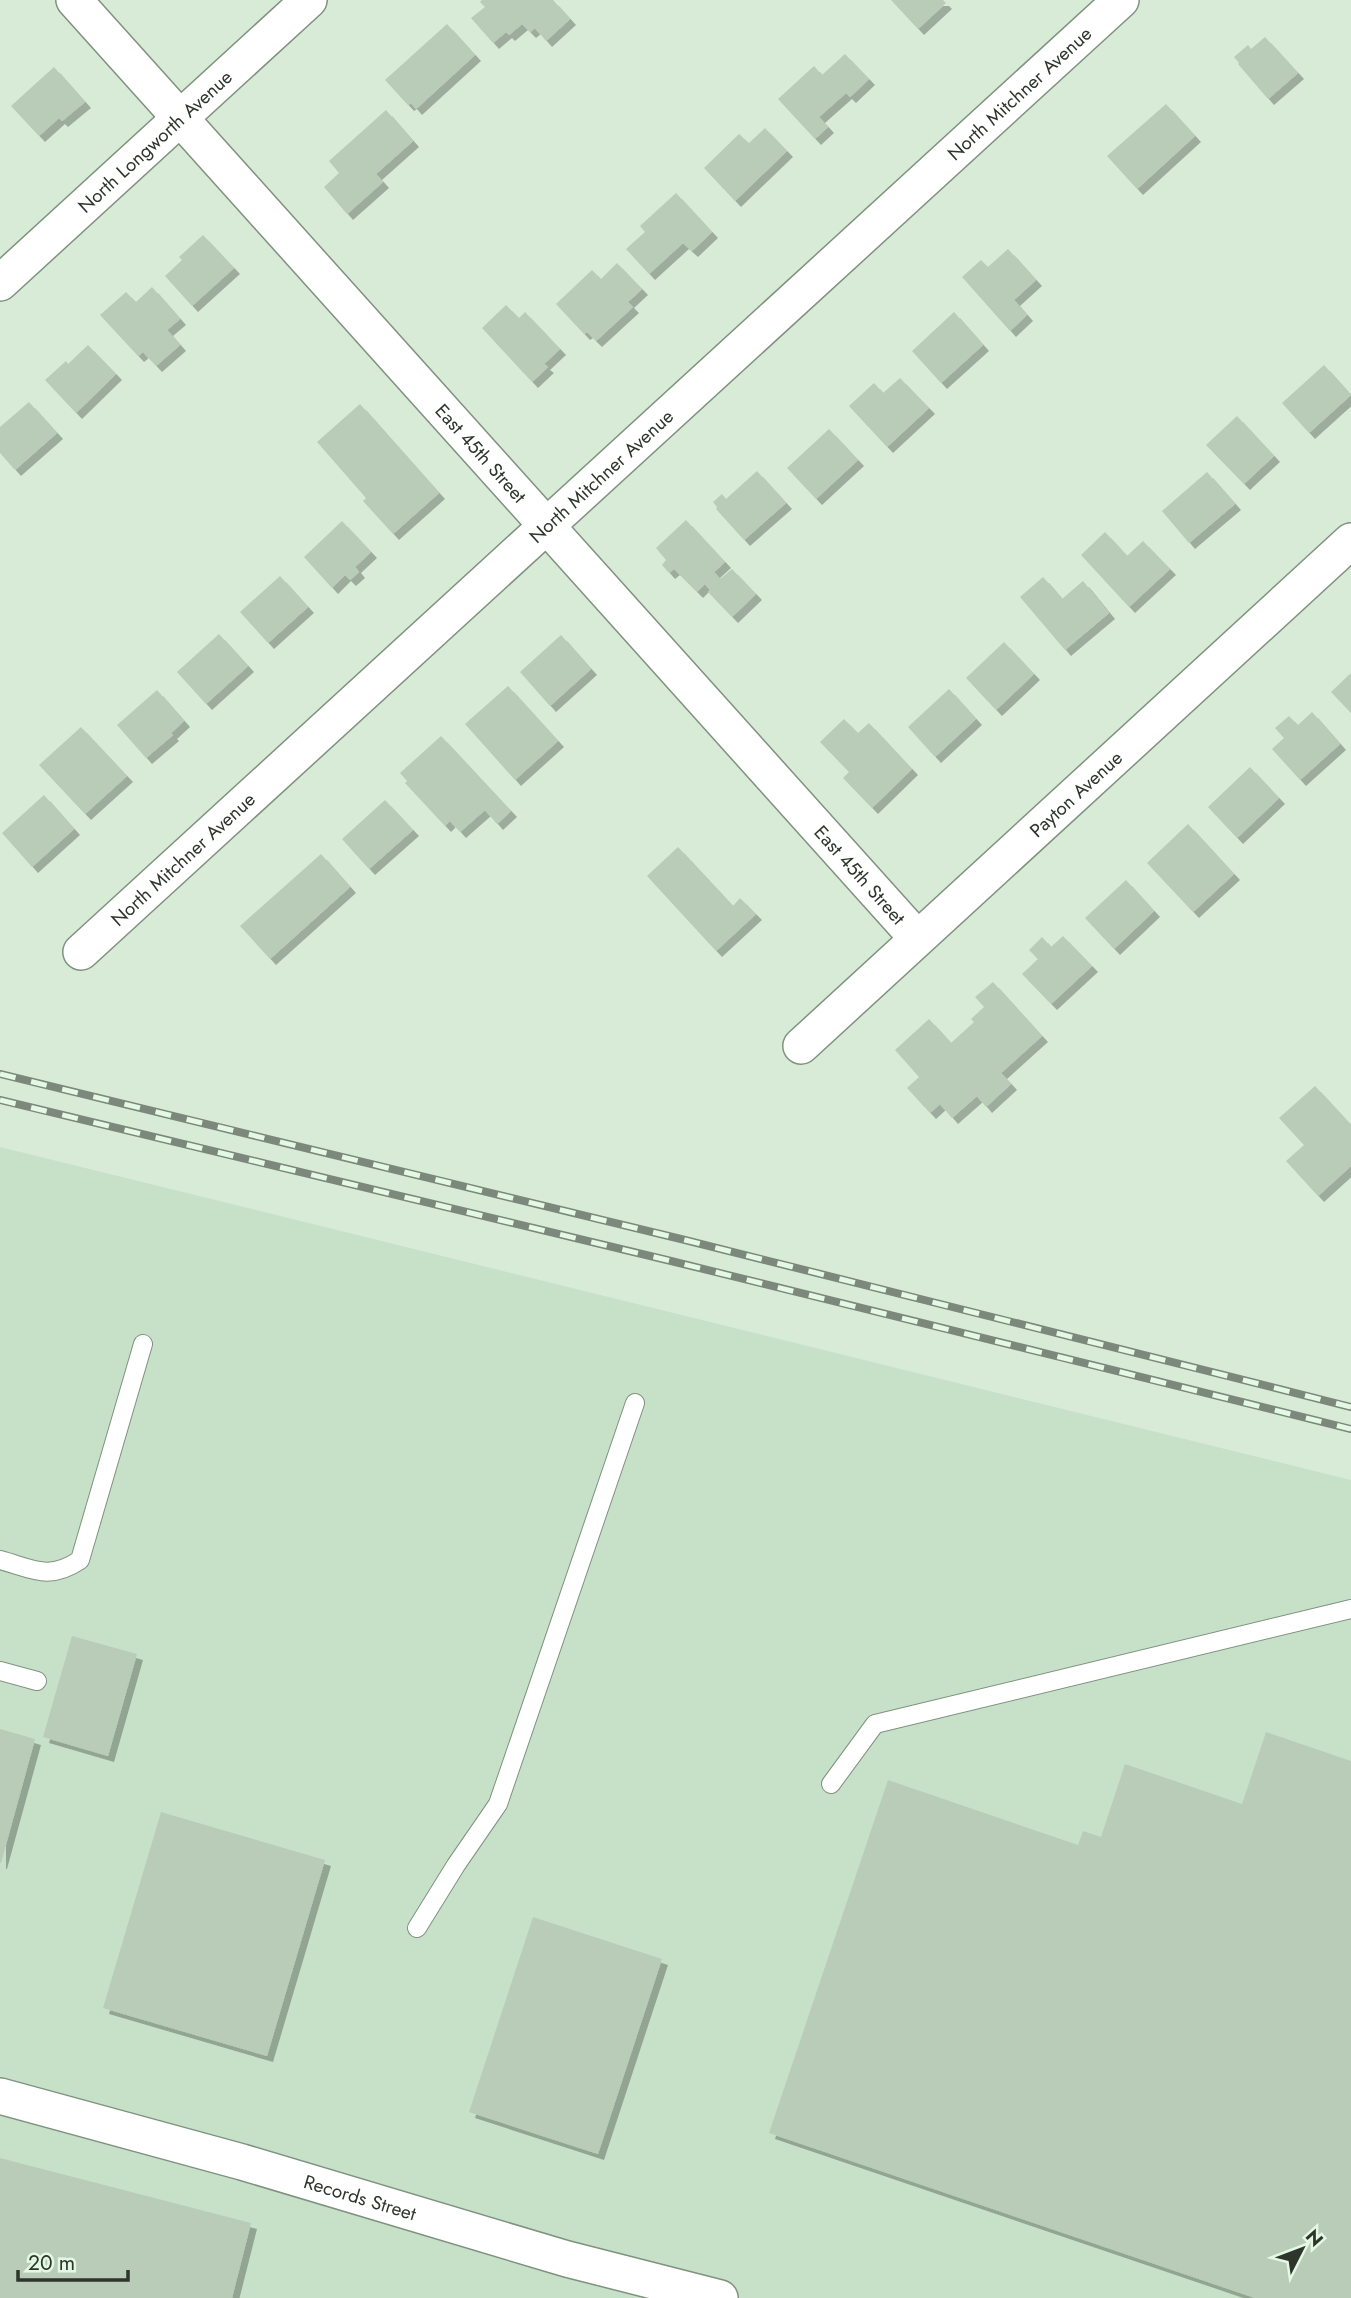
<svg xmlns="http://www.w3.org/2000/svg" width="1351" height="2298" viewBox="0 0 1351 2298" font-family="Jost,sans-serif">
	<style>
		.built { fill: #c7e1c8 }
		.building { fill: #b8ccb8; filter: url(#shadow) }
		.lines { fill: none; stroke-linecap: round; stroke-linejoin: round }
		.lane-casing { stroke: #7f927f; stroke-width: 20 }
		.street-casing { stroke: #7f927f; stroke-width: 38 }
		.lane { stroke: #fff; stroke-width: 18 }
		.street { stroke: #fff; stroke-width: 35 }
		.rail-casing { stroke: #7b887b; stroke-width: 8 }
		.rail { stroke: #e4f9e4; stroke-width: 5; stroke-dasharray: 16; stroke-linecap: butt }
		.labels { text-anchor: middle; stroke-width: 5; stroke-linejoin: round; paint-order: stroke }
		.street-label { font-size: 19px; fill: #2d352d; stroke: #e4f9e4 }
	</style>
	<defs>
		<filter id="shadow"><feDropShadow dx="6" dy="6" stdDeviation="0" flood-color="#0004"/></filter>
	</defs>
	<rect width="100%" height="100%" fill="#d7ebd7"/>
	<!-- built -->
	<path class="built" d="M0,1147L1351,1480V2298H0Z"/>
	<!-- building -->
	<path class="building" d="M482,0H553L570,19L546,41L535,28L530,32L522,24L509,35L506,32L493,43L471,18L485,7L480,2Z
		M891,0H943L946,3L918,29Z
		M447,24L475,55L416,109L411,103L408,105L385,80Z
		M1265,37L1298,73L1268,99L1238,64L1239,63L1234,57L1248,45L1251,49Z
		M845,54L869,79L850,97L846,93L819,117L828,127L815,139L778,99L814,66L822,75Z
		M54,67L85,102L62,121L59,118L39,136L11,106Z
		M1166,104L1195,136L1137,189L1107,156Z
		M386,110L413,141L376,174L383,182L347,214L324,187L339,173L329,161Z
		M765,128L787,151L735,201L704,168L739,134L749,143Z
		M676,193L712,232L692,251L683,243L649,274L626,249L645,232L640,226Z
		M203,235L234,268L192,306L165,276L182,260L179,257Z
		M1008,249L1036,280L1014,300L1027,315L1010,331L962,277L981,260L988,267Z
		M617,263L642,289L628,302L633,307L596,341L587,332L584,334L556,304L592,270L601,279Z
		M152,287L180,319L167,330L180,345L156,366L143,352L138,356L100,315L126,292L136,302Z
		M506,305L519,318L525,312L560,349L544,364L548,367L532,382L482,328Z
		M954,312L983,345L941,383L912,351Z
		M88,345L116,374L76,413L45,380L66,361L68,364Z
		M1324,365L1351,395L1309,433L1282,403Z
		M900,378L929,408L887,447L849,406L874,383L883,393Z
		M29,402L57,433L15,470L0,453V427Z
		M360,404L439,493L393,534L363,501L366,498L317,442Z
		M1237,416L1274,456L1244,484L1206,445Z
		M829,429L858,460L816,499L787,468Z
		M757,471L786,503L744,540L716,509L717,507L713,502L722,494L726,499Z
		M1207,472L1235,504L1189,543L1162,511Z
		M686,520L725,562L714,572L720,579L732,569L756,594L732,617L708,592L710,590L705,584L697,592L674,569L669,573L662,565L666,560L656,548Z
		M342,521L371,552L355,567L359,572L350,580L345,575L332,588L304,557Z
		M1105,532L1127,556L1143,541L1170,569L1129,607L1081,555Z
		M280,576L308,607L268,643L240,612Z
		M1043,577L1062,599L1083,581L1109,613L1065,650L1020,597Z
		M219,634L248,666L206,704L177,672Z
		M561,635L591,669L550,706L520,672Z
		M1004,642L1034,674L996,710L966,678Z
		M1351,673V713L1331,692Z
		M508,686L558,741L515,780L465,724Z
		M949,689L976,719L935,757L908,727Z
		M157,690L184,721L171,733L173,735L146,758L117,725Z
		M1312,712L1340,744L1300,780L1272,749L1284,738L1275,728L1289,716L1298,725Z
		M844,719L858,733L869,723L912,769L872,808L843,778L849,772L820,742Z
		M81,727L127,776L85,814L39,765Z
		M441,736L511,811L497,824L485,810L460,832L450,821L445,826L405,783L407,781L400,773Z
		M1250,767L1279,798L1237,838L1208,807Z
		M44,795L74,829L32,867L2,833Z
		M385,800L413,830L369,869L342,839Z
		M1188,824L1234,874L1193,912L1147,863Z
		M678,847L733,906L740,898L756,914L716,951L647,876Z
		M321,854L350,887L270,959L240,926Z
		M1126,880L1154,911L1114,949L1085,918Z
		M1063,936L1092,966L1051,1004L1022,974L1038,959L1029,950L1042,937L1051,947Z
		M993,982L1042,1036L1001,1073L1011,1084L986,1107L977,1096L952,1118L940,1104L930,1113L907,1088L919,1077L895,1050L929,1019L951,1043L974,1022L971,1019L984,1007L975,997Z
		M1315,1086L1351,1125V1166L1318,1196L1286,1161L1304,1145L1279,1118Z
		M72,1636L137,1654L108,1756L43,1737Z
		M0,1729L35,1739L1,1863H0Z
		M1266,1732L1351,1761V2298H1255L769,2133L888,1780L1078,1845L1083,1831L1101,1837L1125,1764L1242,1804Z
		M161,1812L325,1860L267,2056L103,2008Z
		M533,1917L662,1959L598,2154L469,2112Z
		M0,2158L251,2223L232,2298H0Z"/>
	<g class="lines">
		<!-- lane casing -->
		<g class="lane-casing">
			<path id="lane" d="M0,1560C33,1569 49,1581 80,1560L143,1344
				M0,1671L37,1681
				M831,1784L875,1724L1351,1609
				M417,1928L456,1865L498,1804L635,1403"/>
		</g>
		<!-- street casing -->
		<g class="street-casing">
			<g id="street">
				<path id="s1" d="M74,0L917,938"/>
				<path id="s2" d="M0,283L309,0"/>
				<path id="s3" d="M81,952L1121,0"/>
				<path id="s4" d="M801,1046L1351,541"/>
				<path id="s5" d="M0,2096L242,2162L567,2259L720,2298"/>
			</g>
		</g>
		<!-- lane -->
		<use href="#lane" class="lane"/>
		<!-- street -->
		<use href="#street" class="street"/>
		<!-- rail casing -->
		<g class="rail-casing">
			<path id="rail" d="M0,1074L685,1240L1351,1407
				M0,1100L671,1261L1351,1429"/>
		</g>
		<!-- rail -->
		<use href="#rail" class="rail"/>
	</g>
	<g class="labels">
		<!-- street labels -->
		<g class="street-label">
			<text dy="7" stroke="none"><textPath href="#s3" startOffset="1272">North Mitchner Avenue</textPath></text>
			<text dy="7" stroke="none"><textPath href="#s2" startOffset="210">North Longworth Avenue</textPath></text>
			<text dy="7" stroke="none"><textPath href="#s1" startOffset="609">East 45th Street</textPath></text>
			<text dy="7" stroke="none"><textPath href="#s3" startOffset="705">North Mitchner Avenue</textPath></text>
			<text dy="7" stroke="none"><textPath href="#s4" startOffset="373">Payton Avenue</textPath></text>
			<text dy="7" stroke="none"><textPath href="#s3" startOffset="138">North Mitchner Avenue</textPath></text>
			<text dy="7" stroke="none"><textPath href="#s1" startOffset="1176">East 45th Street</textPath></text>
			<text dy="7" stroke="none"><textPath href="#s5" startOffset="374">Records Street</textPath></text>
		</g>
	</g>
	<!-- north arrow -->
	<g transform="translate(1302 2249) rotate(48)" stroke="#e4f9e4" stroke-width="5" paint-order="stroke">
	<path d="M0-5L12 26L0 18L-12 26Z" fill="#2d352d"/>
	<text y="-10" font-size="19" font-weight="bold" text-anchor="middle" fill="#2d352d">N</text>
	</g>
	<!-- scale -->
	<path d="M18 2270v10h110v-10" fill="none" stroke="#2d352d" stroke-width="3.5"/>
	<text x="28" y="2270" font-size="21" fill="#2d352d" stroke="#e4f9e4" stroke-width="5" paint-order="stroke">20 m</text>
</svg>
